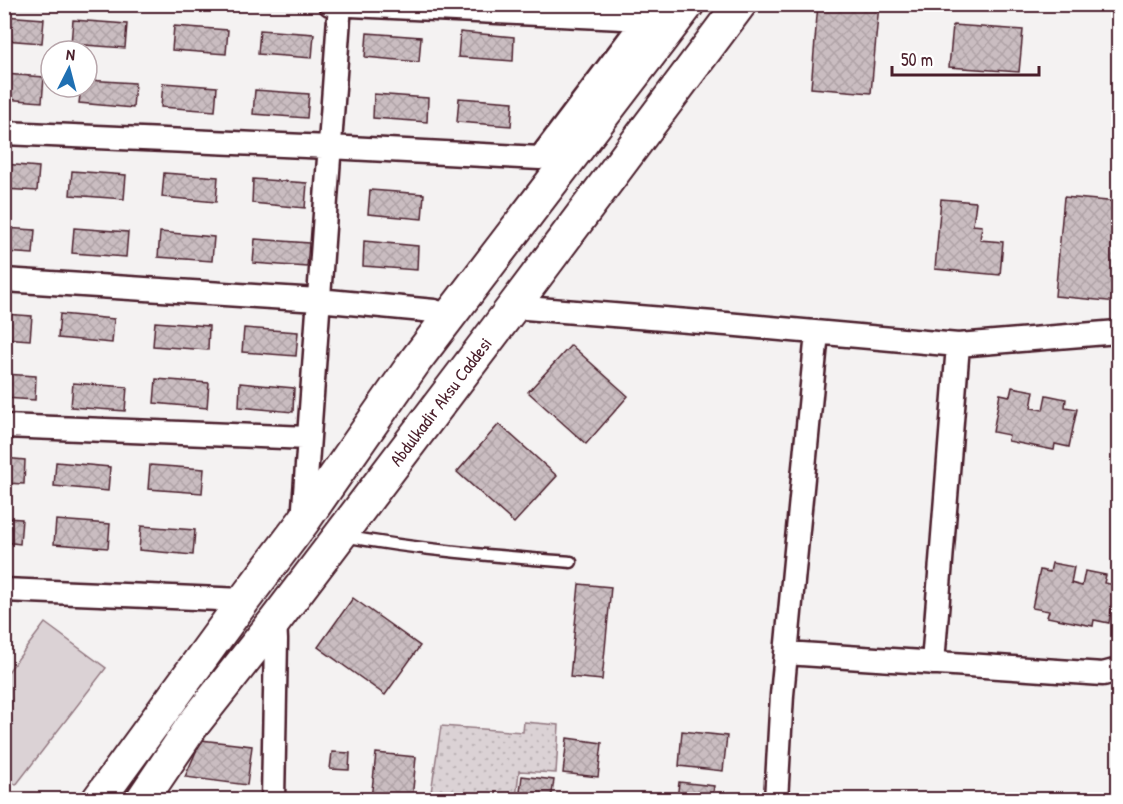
<svg xmlns="http://www.w3.org/2000/svg" width="1123" height="804" viewBox="0 0 1123 804" font-family="'Patrick Hand',sans-serif">
	<style>
		.garden { fill: url(#garden-dots); stroke: #927880; stroke-width: 1.5 }
		.pitch { fill: #dbd2d5; stroke: #927880; stroke-width: 1.5 }
		.building { fill: url(#building-cross-hatch); stroke: #4a1f2b; stroke-width: 1.5 }
		.lines { fill: none; stroke-linecap: round; stroke-linejoin: round }
		.lane-casing { stroke: #4a1f2b; stroke-width: 15 }
		.street-casing { stroke: #4a1f2b; stroke-width: 27 }
		.secondary-casing { stroke: #4a1f2b; stroke-width: 36 }
		.lane { stroke: #fff; stroke-width: 10 }
		.street { stroke: #fff; stroke-width: 22 }
		.secondary { stroke: #fff; stroke-width: 32 }
		.labels { text-anchor: middle; stroke-width: 6; stroke-linejoin: round; paint-order: stroke }
		.street-label { font-size: 18px; fill: #4a1f2b; stroke: #fff }
	</style>
	<defs>
		<pattern id="garden-dots" width="8" height="8" patternUnits="userSpaceOnUse" patternTransform="scale(1.5)"><rect width="8" height="8" fill="#dbd2d5"/><path d="M2 2h.1M6 6h.1" fill="none" stroke="#bdb4b7" stroke-width="1.8" stroke-linecap="round"/></pattern>
		<pattern id="building-cross-hatch" width="8" height="8" patternUnits="userSpaceOnUse" patternTransform="scale(1.5)"><rect width="8" height="8" fill="#cabdc1"/><path d="M0 0l8 8M0 8l8-8" fill="none" stroke="#afa2a6"/></pattern>
	</defs>
	<rect width="100%" height="100%" fill="#f4f2f2"/>
	<filter id="ink" filterUnits="userSpaceOnUse"><feTurbulence type="fractalNoise" baseFrequency=".0167" numOctaves="2"/><feDisplacementMap in="SourceGraphic" scale="12" xChannelSelector="R" yChannelSelector="G"/><feConvolveMatrix kernelMatrix="1 2 1 2 8 2 1 2 1" color-interpolation-filters="sRGB"/></filter>
	<g filter="url(#ink)">
		<!-- garden -->
		<path class="garden" d="M524,722L559,725L556,773L519,771L516,799H430L441,726L523,732Z"/>
		<!-- pitch -->
		<path class="pitch" d="M45,623L106,668L16,785L5,776V676Z"/>
		<!-- building -->
		<path class="building" d="M818,4H879L871,93L811,88Z
			M4,16L44,19L42,43L4,40Z
			M73,20L127,24L125,48L71,44Z
			M953,25L1023,30L1019,72L949,67Z
			M174,26L228,30L226,54L172,50Z
			M260,30L314,34L312,58L258,54Z
			M460,32L514,37L513,61L458,57Z
			M367,33L421,37L419,62L365,57Z
			M4,74L44,77L42,102L4,99Z
			M87,80L135,83L133,108L79,103L81,87H87Z
			M163,83L217,87L215,111L161,107Z
			M255,90L309,94L307,118L253,114Z
			M374,94L428,98L427,122L373,118Z
			M459,98L513,102L511,126L457,122Z
			M4,164L39,167L37,191L4,189Z
			M72,171L126,175L124,199L70,195Z
			M164,173L218,177L216,202L162,197Z
			M253,179L307,183L305,208L252,203Z
			M370,190L424,194L422,219L368,214Z
			M1064,197L1118,202V302L1055,296Z
			M941,199L976,202L973,225L982,226L980,240L1003,242L1000,275L935,269Z
			M4,228L35,230L33,254L4,252Z
			M74,228L128,232L126,257L72,253Z
			M160,232L214,237L212,261L158,257Z
			M255,239L309,243L307,267L253,263Z
			M364,241L418,246L417,270L363,266Z
			M4,314L32,316L30,340L4,338Z
			M60,314L114,319L112,343L58,338Z
			M155,322L209,326L208,350L153,346Z
			M244,328L298,332L296,356L242,352Z
			M571,345L628,396L586,444L528,392Z
			M4,374L36,376L35,400L4,398Z
			M156,379L209,383L207,408L154,403Z
			M73,383L127,387L125,411L71,407Z
			M240,383L294,388L293,412L239,407Z
			M1012,387L1034,391L1031,408L1043,410L1046,395L1066,399L1065,407L1077,409L1069,447L1055,444L1054,450L1008,441L1009,435L993,432L1000,394L1010,396Z
			M499,424L557,476L514,523L457,472Z
			M4,458L25,460L24,484L4,483Z
			M56,462L110,467L108,491L54,486Z
			M150,465L204,469L202,493L148,489Z
			M4,518L22,519L20,544L4,542Z
			M56,520L110,524L108,548L54,544Z
			M141,526L195,530L193,555L139,550Z
			M1052,563L1074,567L1071,583L1082,586L1085,571L1106,575L1104,583L1116,585L1109,623L1094,620L1093,626L1047,617L1049,611L1032,608L1040,570L1050,572Z
			M579,584L611,587L602,680L570,677Z
			M353,598L420,646L385,695L318,647Z
			M682,731L727,736L723,771L679,766Z
			M567,738L602,743L598,777L563,773Z
			M201,740L252,746L247,785L185,777Z
			M332,752L350,753L349,770L330,769Z
			M376,753L416,757L412,800L371,799Z
			M522,776L554,780L551,800H519Z
			M679,782L714,786L712,800H677Z"/>
		<g class="lines">
			<!-- lane casing -->
			<g class="lane-casing">
				<path id="lane" d="M343,536C418,550 495,556 571,562"/>
			</g>
			<!-- street casing -->
			<g class="street-casing">
				<path id="street" d="M330,4L644,19L653,24
					M4,133L329,147L540,158L656,4
					M4,280L318,300L434,311L450,316
					M513,307L726,324L958,345L1118,332
					M4,426L308,438
					M303,521L340,4
					M4,590L244,600
					M786,653L1103,674L1118,670
					M933,663L958,345
					M273,800L276,640L275,621
					M776,800L782,695L817,333"/>
			</g>
			<!-- secondary casing -->
			<g class="secondary-casing">
				<g id="secondary">
					<path d="M98,800L244,600L303,522L416,360L688,4"/>
					<path id="s1" d="M142,800L192,726L275,621L513,307L740,4"/>
				</g>
			</g>
			<!-- lane -->
			<use href="#lane" class="lane"/>
			<!-- street -->
			<use href="#street" class="street"/>
			<!-- secondary -->
			<use href="#secondary" class="secondary"/>
		</g>
	</g>
	<g class="labels">
		<!-- street labels -->
		<g class="street-label">
			<text dy="6" stroke="none"><textPath href="#s1" startOffset="498">Abdulkadir Aksu Caddesi</textPath></text>
		</g>
	</g>
	<!-- margin -->
	<rect width="1123" height="804" fill="none" stroke="#fff" stroke-width="24"/>
	<rect x="12" y="12" width="1099" height="780" fill="none" stroke="#4a1f2b" stroke-width="2" filter="url(#ink)"/>
	<!-- north arrow -->
	<g transform="translate(69 69) rotate(6)"><circle r="28" fill="#ffffff" stroke="#b7a5aa" stroke-width="1.5"/>
	<path d="M0-4.5L10 22L0 15L-10 22Z" fill="#1f6fb2"/>
	<text y="-9" font-size="16" font-weight="bold" text-anchor="middle" fill="#4a1f2b">N</text>
	</g>
	<!-- scale -->
	<path d="M892 66v9h147v-9" fill="none" stroke="#4a1f2b" stroke-width="3"/>
	<text x="901" y="66" font-size="18" fill="#4a1f2b" stroke="#ffffff" stroke-width="4.5" paint-order="stroke">50 m</text>
</svg>
